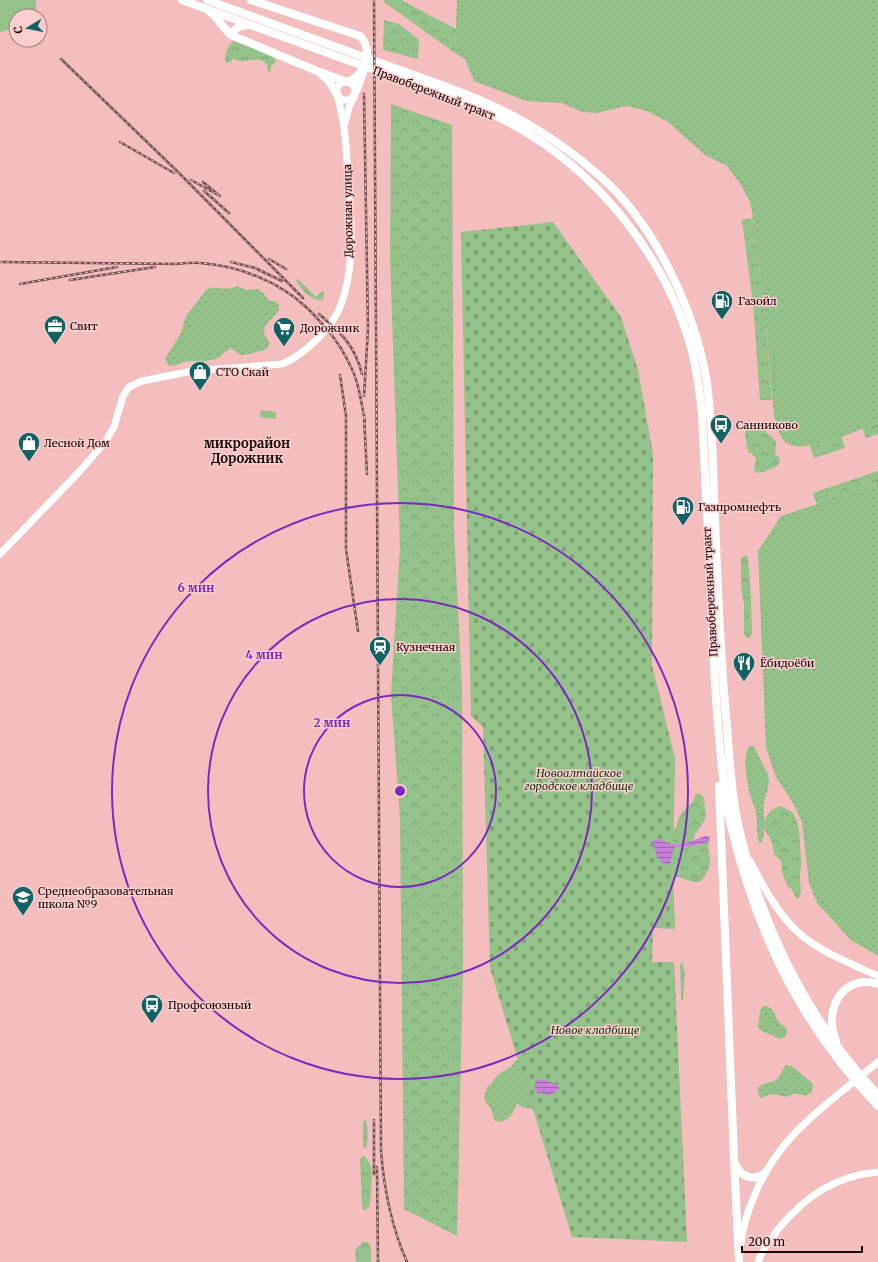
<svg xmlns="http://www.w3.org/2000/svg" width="878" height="1262" viewBox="0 0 878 1262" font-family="Merriweather,serif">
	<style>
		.grass { fill: url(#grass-dots) }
		.forest { fill: url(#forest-crowns) }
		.cemetery { fill: url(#cemetery-stones) }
		.park { fill: url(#park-tufts) }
		.garden { fill: #95c18a }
		.water { fill: url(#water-rules) }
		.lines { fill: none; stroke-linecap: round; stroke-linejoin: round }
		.secondary { stroke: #fff; stroke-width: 7 }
		.highway { stroke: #fff; stroke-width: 8 }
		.rail-casing { stroke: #715051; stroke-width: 2.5 }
		.rail { stroke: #fbcece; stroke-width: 1; stroke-dasharray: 3; stroke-linecap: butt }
		.ring { fill: none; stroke: #7b2cbf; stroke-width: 2 }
		.labels { text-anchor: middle; stroke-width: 3; stroke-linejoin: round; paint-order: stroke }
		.street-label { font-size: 11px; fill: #190708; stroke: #fbcece }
		.poi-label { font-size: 11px; fill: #190708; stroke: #fbcece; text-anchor: start }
		.park-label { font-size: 11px; font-style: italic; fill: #16330e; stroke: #fbcece }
		.quarter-label { font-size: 13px; font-weight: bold; fill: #190708; stroke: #fbcece }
		.centre { fill: #7b2cbf; stroke: #fbcece; stroke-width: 2 }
		.ring-label { font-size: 12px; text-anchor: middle; font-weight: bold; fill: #7b2cbf; stroke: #fbcece; stroke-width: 3; stroke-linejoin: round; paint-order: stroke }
	</style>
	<defs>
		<pattern id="grass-dots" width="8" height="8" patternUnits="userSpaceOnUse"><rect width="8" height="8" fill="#95c18a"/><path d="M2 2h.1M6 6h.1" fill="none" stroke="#80a476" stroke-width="1.8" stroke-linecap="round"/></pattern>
		<pattern id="forest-crowns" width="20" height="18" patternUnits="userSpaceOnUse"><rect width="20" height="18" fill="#95c18a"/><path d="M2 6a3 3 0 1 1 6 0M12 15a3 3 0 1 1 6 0" fill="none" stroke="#80a476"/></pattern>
		<pattern id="cemetery-stones" width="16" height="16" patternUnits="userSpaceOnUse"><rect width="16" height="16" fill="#95c18a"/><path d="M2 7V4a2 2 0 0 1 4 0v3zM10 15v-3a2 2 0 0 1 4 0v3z" fill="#80a476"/></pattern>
		<pattern id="park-tufts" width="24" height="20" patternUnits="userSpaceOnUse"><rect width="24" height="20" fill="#95c18a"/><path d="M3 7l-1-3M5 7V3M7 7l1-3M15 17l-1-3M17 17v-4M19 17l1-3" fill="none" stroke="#80a476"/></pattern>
		<pattern id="water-rules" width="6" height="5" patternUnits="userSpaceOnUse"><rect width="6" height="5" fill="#c67fd8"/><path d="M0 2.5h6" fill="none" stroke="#a066ad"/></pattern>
	</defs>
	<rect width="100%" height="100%" fill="#f5bebe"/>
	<!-- grass -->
	<path class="grass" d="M457,0H878V423C858,430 810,452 791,445C780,442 777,426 774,416L764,303L753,218L750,202L741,185L727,166L705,155L668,122L647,111L626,106L597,113L582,112L562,103L526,101L474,81L465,59L455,53Z
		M237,286L246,290L258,289L264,294L269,301H275L279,305V310L265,326L264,334L270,343C268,345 268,347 266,349C265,350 243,356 242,355C238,354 234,350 231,348C225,351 223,355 218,358C209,362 200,361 190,361C183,361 177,366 169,366L165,359L181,333L186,316L207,289C218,285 226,292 237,286Z
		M878,484V956L851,940L817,903L809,883L802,822L793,803L775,775L766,747L758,551L781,516Z
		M749,746H754C758,757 768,771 769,780C769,787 766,795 764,802C762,813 768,835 760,844C755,831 758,825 756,813C755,807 752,801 750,795C747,781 742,758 749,746Z
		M763,1006C776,1007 773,1015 779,1022C781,1024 785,1026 787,1029L786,1036L780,1039C774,1037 770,1033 763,1032L758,1028L760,1011Z
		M523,1058L533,1109L525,1108L517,1104C513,1114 507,1124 495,1121C493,1117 492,1111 490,1107C488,1104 485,1102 484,1098L487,1087C493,1083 494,1079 498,1075C505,1069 510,1070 515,1061Z
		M786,1065L792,1066L813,1084L812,1092L805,1096C797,1093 795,1092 787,1097L772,1094L760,1098L757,1089C760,1084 768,1083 774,1081C780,1078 782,1069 786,1065Z"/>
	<!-- forest -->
	<path class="forest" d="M30,0H36V16H31Z
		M384,0H401L456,29L455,53L384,2Z
		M384,20L399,24L419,40L418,59L383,50Z
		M233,41H236L274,57L276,62L271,66V71L268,72L267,65C261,57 253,60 245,61C242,62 237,60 234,59L228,63H227L225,61C226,52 227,47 233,41Z
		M391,104L452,125L454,531L462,688L463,968L457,1236L404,1209L400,818L391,695L400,546L390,258Z
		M753,218L764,303L772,400H760L753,303L742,220Z
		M298,279L316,297L322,291L324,293L323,299C311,303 302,289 296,281Z
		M878,423V434L866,438L862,428Z
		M759,425L765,427L767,433L776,441V447L775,455L778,456C779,458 781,460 780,462C779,467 762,473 757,473L754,470L756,458L752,454L748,452L745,435L746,430L750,427Z
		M841,436L845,448L814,458L810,446Z
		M878,471V484L817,505L813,493Z
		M746,555L748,558L751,597L752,632L751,636L749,638L745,636L744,632V604L741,587V558Z
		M699,793L704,798L706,815L704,822L695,834L694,840L681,844H671V829L676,828L679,817L687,807L692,803L696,794Z
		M781,806L792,812L796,819L799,829L801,860L800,879L801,892L799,898H796L791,888L788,887L782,872L781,861L774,854L772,842L764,828V821L768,814L771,810Z
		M709,842C707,848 709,852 710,858C711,867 706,875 700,882H694L671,875L672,850L675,847L693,846Z
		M680,963L683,964L685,973L683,1000H681V996Z
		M364,1120L366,1121C368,1129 368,1138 367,1146L365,1148L363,1147V1124Z
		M363,1156L366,1157L371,1166L372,1176L370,1206L365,1210L363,1209L362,1205L360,1159Z
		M363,1242H367L370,1245L371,1251V1262H356L355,1250Z"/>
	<!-- cemetery -->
	<path class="cemetery" d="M553,222L621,317L638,370L653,454L652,665L675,758L673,875L675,929L653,928L652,962H674L687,1242L572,1237L490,968L483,727L471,716L461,232Z"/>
	<!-- park -->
	<path class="park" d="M261,410L276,412L275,419L260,417Z"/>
	<!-- garden -->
	<path class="garden" d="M0,0H32V16H16V29L0,32Z"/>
	<!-- water -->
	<path class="water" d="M705,836H708L710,839L709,842L693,846L675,847C671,852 673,859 669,865L661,862L659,858H657L654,845L652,842L653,840C662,838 663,842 671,844C681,846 695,840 705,836Z
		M542,1079L558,1085L559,1089L551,1095L538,1093L535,1090V1081Z"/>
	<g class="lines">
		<!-- secondary -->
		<path class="secondary" d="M337 91a9 9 0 1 1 18 0a9 9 0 1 1-18 0Z
			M345,123L349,107L354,97
			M0,554L79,472L105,442L114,427L123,396L129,387L142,381L192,371L282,364C303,356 332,328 340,307C356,269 351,214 348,174C346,147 345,121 337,95
			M750,861C763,886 778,915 800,934C822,953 852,964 878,976
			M741,1243C743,1227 747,1213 753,1199C778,1134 828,1104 878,1062
			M758,1262C762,1249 771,1239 779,1228C806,1196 835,1176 878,1172"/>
		<!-- highway -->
		<path class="highway" d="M182,0C241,21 299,43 358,64C408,82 461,97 508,122C595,168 666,255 692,351C697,372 700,393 702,414C706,490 709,567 713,643C714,678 717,714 720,749C723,774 724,798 730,822C756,932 800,1024 878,1106
			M207,0C263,20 319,41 375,61C419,77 465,92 508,113C541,130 574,153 602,178C654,224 694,309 706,377C713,424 713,472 715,520C718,589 720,658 727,726C729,757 731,788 737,819C759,921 806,1019 878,1095
			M251,0L360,36C364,40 366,44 367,50C368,59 359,87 354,95
			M210,12C219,19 223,28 231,35L317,71L347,82L355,78L363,69
			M231,35C236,27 239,26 248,25
			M321,74L329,81L337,95
			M719,786L734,1158L739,1262
			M836,1041C823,1011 842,973 878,984
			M735,1164C741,1177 753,1182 765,1173"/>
		<!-- rail casing -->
		<g class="rail-casing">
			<path id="rail" d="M374,0L381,1151C384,1190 391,1226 407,1262
				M61,59L177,171L303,298
				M120,142L174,173
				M191,180L220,196L203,182
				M204,191L229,213
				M269,259L286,269
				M0,262L176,264C184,263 193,262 201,263C239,266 278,281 306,307C314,314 320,322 327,329C336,340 344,352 350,365C359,382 361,402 365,421
				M231,262L255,268L282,281
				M70,280L155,267
				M20,284L117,267
				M319,314C341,333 355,345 362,374
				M340,375L346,416V549L358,631
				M364,396L368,329L364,94
				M364,416L367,474
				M374,1120V1174
				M377,1167L378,1262"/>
		</g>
		<!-- rail -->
		<use href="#rail" class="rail"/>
	</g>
	<!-- distance rings -->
	<g class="ring">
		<circle cx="400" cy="791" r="96"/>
		<circle cx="400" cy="791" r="192"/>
		<circle cx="400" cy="791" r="288"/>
	</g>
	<!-- icons -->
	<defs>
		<g id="fuel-pin" transform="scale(1.15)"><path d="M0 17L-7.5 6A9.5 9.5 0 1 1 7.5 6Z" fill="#106265" stroke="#fbcece"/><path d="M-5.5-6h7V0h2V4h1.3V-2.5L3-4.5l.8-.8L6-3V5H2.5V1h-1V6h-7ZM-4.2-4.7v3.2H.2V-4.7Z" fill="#fff"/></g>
		<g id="office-pin" transform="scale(1.15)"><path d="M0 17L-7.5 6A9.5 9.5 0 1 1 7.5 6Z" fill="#106265" stroke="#fbcece"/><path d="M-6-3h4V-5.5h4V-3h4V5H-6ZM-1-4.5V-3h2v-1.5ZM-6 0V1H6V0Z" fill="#fff"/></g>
		<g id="supermarket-pin" transform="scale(1.15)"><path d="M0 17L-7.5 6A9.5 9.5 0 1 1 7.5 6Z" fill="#106265" stroke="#fbcece"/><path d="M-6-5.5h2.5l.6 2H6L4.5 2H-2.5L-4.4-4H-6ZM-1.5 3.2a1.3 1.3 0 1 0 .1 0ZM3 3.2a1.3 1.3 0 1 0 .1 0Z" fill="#fff"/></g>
		<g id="shop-pin" transform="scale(1.15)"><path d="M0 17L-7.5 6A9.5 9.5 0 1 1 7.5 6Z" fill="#106265" stroke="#fbcece"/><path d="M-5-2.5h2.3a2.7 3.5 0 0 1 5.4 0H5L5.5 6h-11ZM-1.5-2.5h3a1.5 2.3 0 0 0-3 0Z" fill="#fff"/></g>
		<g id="bus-pin" transform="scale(1.15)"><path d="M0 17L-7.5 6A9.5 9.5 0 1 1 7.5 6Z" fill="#106265" stroke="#fbcece"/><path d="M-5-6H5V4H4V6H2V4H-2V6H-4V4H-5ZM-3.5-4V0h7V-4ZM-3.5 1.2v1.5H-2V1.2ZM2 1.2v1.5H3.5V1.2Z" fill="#fff"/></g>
		<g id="station-pin" transform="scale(1.15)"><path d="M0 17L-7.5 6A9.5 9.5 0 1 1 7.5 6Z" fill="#106265" stroke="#fbcece"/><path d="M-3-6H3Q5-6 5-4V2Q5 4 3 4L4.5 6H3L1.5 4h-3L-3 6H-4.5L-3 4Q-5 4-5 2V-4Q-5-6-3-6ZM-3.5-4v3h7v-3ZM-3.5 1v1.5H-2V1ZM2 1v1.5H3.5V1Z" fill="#fff"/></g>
		<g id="restaurant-pin" transform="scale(1.15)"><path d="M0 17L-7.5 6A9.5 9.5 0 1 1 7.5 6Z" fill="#106265" stroke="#fbcece"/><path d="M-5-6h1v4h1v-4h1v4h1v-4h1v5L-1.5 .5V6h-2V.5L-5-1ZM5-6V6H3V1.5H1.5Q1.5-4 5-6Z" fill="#fff"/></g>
		<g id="school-pin" transform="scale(1.15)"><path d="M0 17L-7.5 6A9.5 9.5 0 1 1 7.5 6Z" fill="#106265" stroke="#fbcece"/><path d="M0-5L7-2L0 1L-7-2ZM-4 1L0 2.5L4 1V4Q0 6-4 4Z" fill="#fff"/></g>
	</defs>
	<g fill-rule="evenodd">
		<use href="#fuel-pin" x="722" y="301"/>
		<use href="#office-pin" x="55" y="326"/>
		<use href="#supermarket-pin" x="284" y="328"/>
		<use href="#shop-pin" x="200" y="372"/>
		<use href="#bus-pin" x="721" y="425"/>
		<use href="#shop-pin" x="29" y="443"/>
		<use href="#fuel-pin" x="683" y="507"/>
		<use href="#station-pin" x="380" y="647"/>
		<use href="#restaurant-pin" x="744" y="663"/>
		<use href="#school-pin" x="23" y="897"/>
		<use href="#bus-pin" x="152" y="1005"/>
	</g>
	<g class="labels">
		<!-- street labels -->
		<g class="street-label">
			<text transform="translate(434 93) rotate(21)" y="4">Правобережный тракт</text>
			<text transform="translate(348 211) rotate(-91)" y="4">Дорожная улица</text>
			<text transform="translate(710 592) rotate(-93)" y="4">Правобережный тракт</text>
		</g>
		<!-- poi labels -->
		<g class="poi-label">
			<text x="738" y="305">Газойл</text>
			<text x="70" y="330">Свит</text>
			<text x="300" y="332">Дорожник</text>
			<text x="216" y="376">СТО Скай</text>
			<text x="736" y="429">Санниково</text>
			<text x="44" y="447">Лесной Дом</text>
			<text x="698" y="511">Газпромнефть</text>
			<text x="396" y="651">Кузнечная</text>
			<text x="760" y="667">Ёбидоёби</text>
			<text x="38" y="895">Среднеобразовательная<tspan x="38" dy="13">школа №9</tspan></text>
			<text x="168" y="1009">Профсоюзный</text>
		</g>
		<!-- park labels -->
		<g class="park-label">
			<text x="579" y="777">Новоалтайское<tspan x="579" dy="13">городское кладбище</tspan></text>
			<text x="595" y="1034">Новое кладбище</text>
		</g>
		<!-- quarter labels -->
		<g class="quarter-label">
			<text x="247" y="448">микрорайон<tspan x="247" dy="15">Дорожник</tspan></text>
		</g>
	</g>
	<circle cx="400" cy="791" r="6" class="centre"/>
	<g class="ring-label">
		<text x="196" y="592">6 мин</text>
		<text x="264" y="659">4 мин</text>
		<text x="332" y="727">2 мин</text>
	</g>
	<!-- north arrow -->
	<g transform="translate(28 28) rotate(260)"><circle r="19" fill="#fbcece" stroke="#a17e7f"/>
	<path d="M0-3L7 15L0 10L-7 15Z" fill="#106265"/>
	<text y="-6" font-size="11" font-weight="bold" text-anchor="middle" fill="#190708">С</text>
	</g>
	<!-- scale -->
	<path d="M742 1246v6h120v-6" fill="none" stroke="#190708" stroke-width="2"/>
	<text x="748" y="1246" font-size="12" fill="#190708" stroke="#fbcece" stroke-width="3" paint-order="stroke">200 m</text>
</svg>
